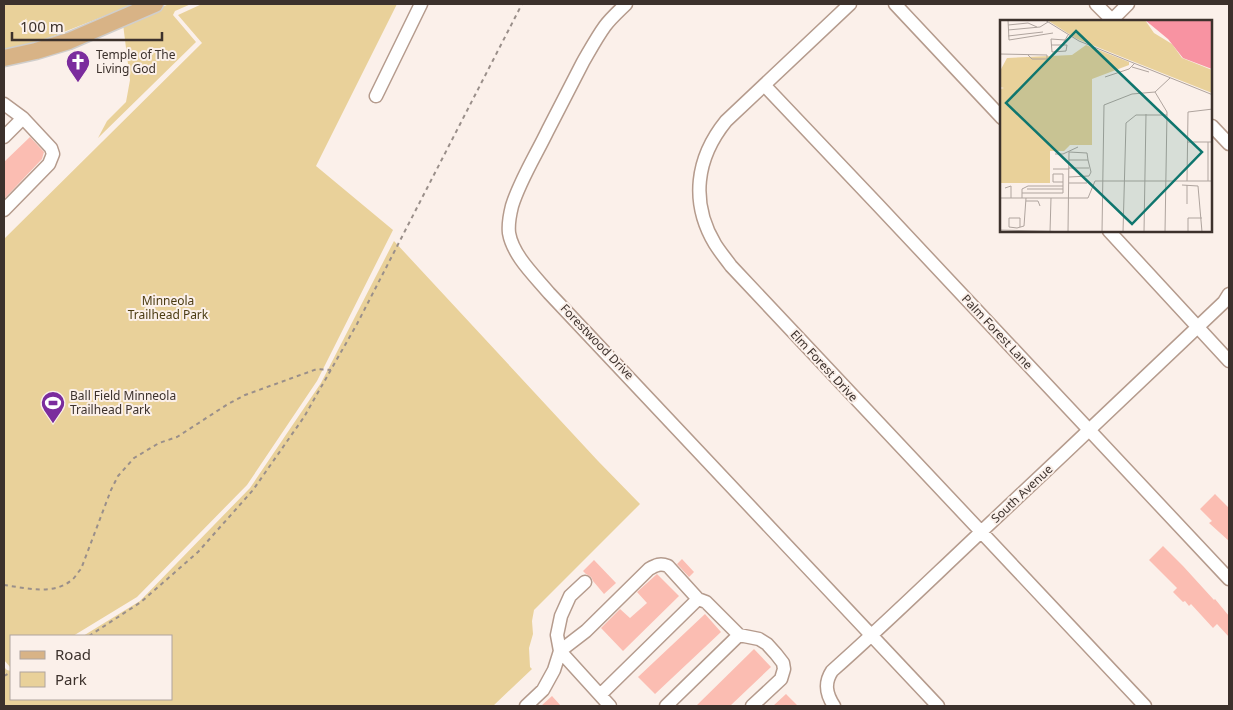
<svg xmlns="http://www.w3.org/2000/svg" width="1233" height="710" viewBox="0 0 1233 710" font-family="'Noto Sans',sans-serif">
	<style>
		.green { fill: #e9d19a }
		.building { fill: #fbbdb2 }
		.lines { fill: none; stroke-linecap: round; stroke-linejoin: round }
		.minor-casing { stroke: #b59b8d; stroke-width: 15 }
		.major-casing { stroke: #d0cecc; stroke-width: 19 }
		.path { stroke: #9a8f8a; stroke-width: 2; stroke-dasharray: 4 4; stroke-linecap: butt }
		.minor { stroke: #fff; stroke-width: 12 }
		.major { stroke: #d8b386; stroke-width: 16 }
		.labels { text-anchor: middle; stroke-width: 4; stroke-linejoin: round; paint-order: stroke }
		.poi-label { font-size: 12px; fill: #3c312c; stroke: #fbf0ea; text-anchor: start }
		.park-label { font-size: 12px; fill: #4b3b12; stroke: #fbf0ea }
		.street-label { font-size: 12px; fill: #3c312c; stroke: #fbf0ea }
		.inset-road { fill: none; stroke: #afa49e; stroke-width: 1 }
		.view { fill: #0f766e; fill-opacity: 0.15; stroke: #0f766e; stroke-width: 2.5 }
		.inset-edge { fill: none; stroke: #3c312c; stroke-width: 2.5 }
	</style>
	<rect width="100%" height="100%" fill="#fbf0ea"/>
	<!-- green -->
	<path class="green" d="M4,4H135L46,39L4,51Z
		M169,4H191L175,11L173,15L196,42L98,138L107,121L126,102L130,80L123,24Z
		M202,4H397L316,166L393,230L317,381L247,485L137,597L73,636H11V666L10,667L4,660V239L202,43L178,15Z
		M394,241L598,461L640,504L534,610L532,621L533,634L529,648L530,667L532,669L493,706H4V667L7,670L11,671V699H171V636H83L140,601L250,488L321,383Z"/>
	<!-- building -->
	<path class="building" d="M30,137L44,152L42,159L4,199V162Z
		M1215,494L1229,508V541L1209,523L1212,521L1200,509Z
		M1163,546L1183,566L1214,600L1215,599L1229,616V637L1217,624L1213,628L1191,604L1189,606L1185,601L1183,602L1173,592L1177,588L1149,560Z
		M682,559L694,572L689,577L677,564Z
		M594,560L616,583L604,594L593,581L591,577L586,574L583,571Z
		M657,574L679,596L623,651L601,628L620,609L630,618L647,603L637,592Z
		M705,614L721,632L655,694L638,677Z
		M754,649L771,667L730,706H696Z
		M786,694L798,706H773Z
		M552,696L561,706H541Z"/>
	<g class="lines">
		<!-- minor casing -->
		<g class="minor-casing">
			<path id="minor" d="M626,4C619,11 611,18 605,26C597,37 590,50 583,62C571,85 560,107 548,130C536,155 520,180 512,206C510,214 508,224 509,233C513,256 535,276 549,293L938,706
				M850,4L726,121C696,158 690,202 715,244C720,252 726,259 731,266L1145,706
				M895,4L1002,118
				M1096,4L1113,21
				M1112,20L1128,4
				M764,85L878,205L1229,579
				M376,96L421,4
				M4,104L23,118
				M1212,126L1229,144
				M4,137L23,118L51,148L53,154L49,164L4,210
				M1109,231L1229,361
				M560,651L586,631L649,569C656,565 660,563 668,566L698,599
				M560,651L610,706
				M600,695L698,599L706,602L739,635L759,639L767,644L776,654L783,663L784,669L781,679L752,706
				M526,706L543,690L554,670L560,651L557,635L561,616L570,596L585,582
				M666,706L739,635
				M834,706C826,694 824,683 832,671C884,625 932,578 982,531C1063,455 1143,379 1224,302L1229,294"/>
		</g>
		<!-- major casing -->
		<g class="major-casing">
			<path id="major" d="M4,58L36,51L69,41L155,4"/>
		</g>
		<!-- path -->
		<path class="path" d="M4,585C27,588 54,596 73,579C76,576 78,572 81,569L111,490L118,476L134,458L159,443L177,437L228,404L245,395L317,369L331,370
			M89,636L141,602L198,552L253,490L304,417L357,324L522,4
			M4,676L11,672"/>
		<!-- minor -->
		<use href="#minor" class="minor"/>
		<!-- major -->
		<use href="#major" class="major"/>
	</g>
	<!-- icons -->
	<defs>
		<g id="church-pin" transform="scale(1.25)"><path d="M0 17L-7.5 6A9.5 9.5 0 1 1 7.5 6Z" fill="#7b2c9d" stroke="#fbf0ea"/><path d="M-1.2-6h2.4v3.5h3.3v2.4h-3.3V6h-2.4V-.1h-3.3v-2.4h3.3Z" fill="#fff"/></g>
		<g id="stadium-pin" transform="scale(1.25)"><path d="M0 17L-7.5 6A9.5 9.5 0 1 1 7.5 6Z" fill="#7b2c9d" stroke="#fbf0ea"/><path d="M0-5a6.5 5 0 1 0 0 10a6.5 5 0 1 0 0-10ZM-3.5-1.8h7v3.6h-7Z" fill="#fff"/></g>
	</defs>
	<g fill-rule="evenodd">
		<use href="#church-pin" x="78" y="62"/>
		<use href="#stadium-pin" x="53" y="403"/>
	</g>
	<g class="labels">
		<!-- poi labels -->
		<g class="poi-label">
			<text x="96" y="59">Temple of The<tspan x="96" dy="14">Living God</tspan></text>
			<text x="70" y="400">Ball Field Minneola<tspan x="70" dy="14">Trailhead Park</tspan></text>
		</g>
		<!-- park labels -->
		<g class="park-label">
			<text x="168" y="305">Minneola<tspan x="168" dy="14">Trailhead Park</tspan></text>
		</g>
		<!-- street labels -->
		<g class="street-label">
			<text transform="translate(997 332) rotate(47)" y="4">Palm Forest Lane</text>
			<text transform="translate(597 342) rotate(46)" y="4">Forestwood Drive</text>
			<text transform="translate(824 366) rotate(47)" y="4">Elm Forest Drive</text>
			<text transform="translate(1022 494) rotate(-43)" y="4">South Avenue</text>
		</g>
	</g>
	<!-- overview -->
	<g transform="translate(1000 20)">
		<rect width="212" height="212" fill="#fbf0ea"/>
		<path d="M47,0H145L154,13L172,24L182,38L212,50V73L77,19ZM86,25L129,42V45L92,59V125H70L64,131H50V163H0V69L4,68L0,67V51L7,38L72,35Z" fill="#e9d19a"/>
		<path d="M145,0H212V49L183,38L168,19Z" fill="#f893a2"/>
		<path class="inset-road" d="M8,0L9,20L53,13M45,0L79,21L213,75M8,5L28,3L37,7M8,10L40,7L48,2M8,16L43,12M51,25H62L68,15M62,25H67L66,31L52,32L51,19L65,20M0,34L47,35V39H32L28,35M132,47L149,52M105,57L129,49L135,43M155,72L167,92L165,212M187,122H213M69,132L87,133L88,140M55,134H63L78,127M69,148H89M53,149H69M69,157L89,156L91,152L88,140H69M187,161L188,92L213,89M208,161V122M69,163H87M182,165L198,166L202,212M187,165V184M5,168L11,166V178M27,169H63M22,173H63V154H53V162H63M0,178H88L95,161H213M22,178V169L28,166H63M26,181H38L40,186M24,206L26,178M20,207V198H9V207L17,208L24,206M0,210L73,212M50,212L51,178M68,212L69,132M102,212L104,85L132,74L155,72L170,58M123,212L126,103L136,95H167M144,212L146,94M188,212V198H202"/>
		<path class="view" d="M76,11L202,132L132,204L6,83Z"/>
		<rect width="212" height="212" class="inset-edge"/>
	</g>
	<!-- border -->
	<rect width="1233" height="710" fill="none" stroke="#3c312c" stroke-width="10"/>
	<!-- legend -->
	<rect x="10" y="635" width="162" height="65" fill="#fbf0ea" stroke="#afa49e"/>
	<rect x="20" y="651" width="25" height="8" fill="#d8b386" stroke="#afa49e"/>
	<text x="55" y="660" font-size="15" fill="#3c312c">Road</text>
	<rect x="20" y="672" width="25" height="15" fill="#e9d19a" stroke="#afa49e"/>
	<text x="55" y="685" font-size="15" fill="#3c312c">Park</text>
	<!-- scale -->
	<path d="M12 32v8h150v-8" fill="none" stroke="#3c312c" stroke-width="2.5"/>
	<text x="20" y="32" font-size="15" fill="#3c312c" stroke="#fbf0ea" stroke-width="4" paint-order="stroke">100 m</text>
</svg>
